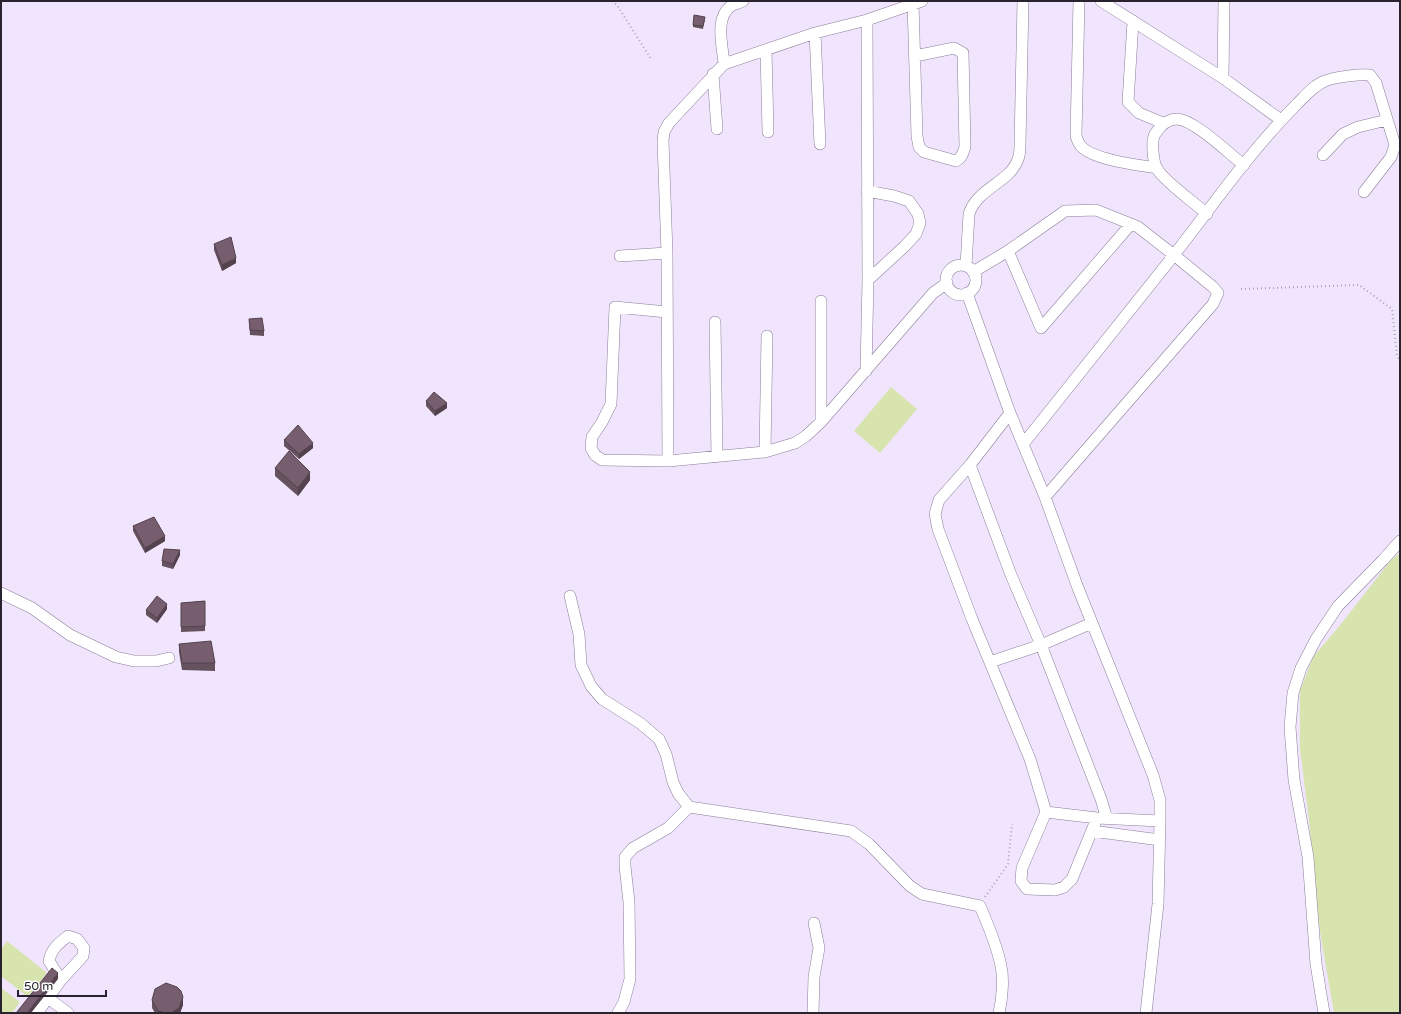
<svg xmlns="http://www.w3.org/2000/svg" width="1401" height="1014" viewBox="0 0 1401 1014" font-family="'Varela Round',sans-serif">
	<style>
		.green { fill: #d8e4ae }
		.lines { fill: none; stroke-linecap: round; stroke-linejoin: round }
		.minor-casing { stroke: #8a7e98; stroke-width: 12 }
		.path { stroke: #aca3b6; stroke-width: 2; stroke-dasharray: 1 3; stroke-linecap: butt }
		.minor { stroke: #fff; stroke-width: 11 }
		.wall { fill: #66515f }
		.shaded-wall { fill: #53424e }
		.building { fill: #775e6f; stroke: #53424e }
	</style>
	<rect width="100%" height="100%" fill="#f0e5fd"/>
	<!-- green -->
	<path class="green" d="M891,387L917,409L880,453L854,431Z
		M1400,553V1013H1334L1320,932L1309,820L1300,749V691L1313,657L1341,624L1391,560Z
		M7,941L47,973L28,997L1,976V949Z
		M1,988L20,1002L12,1013H1Z"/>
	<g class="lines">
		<!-- minor casing -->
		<g class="minor-casing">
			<path id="minor" d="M910,1L913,3L917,136L919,147L924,152L956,161C962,158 963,153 965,147L963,53L954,48L915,56
				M1079,1L1076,136C1077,139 1078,142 1080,145C1091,160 1139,165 1157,168
				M1101,1L1223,78L1281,120
				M1133,21L1128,102L1139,113L1163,123
				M815,33L820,144
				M766,50L768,132
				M724,64C723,47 714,18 731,6C734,4 739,3 743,1
				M713,74L717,129
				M1223,78L1224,1
				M1323,155L1343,134L1358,127L1387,120
				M867,191L894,196L909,201L918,214L920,223L916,234L905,246L868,280
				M1207,214C1194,202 1166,183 1157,169C1153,162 1151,141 1155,134C1160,126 1168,119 1177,119C1195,120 1229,154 1244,165
				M1008,251L1041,328L1131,224
				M620,256L667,253
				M946 280a15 15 0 1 1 30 0a15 15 0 1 1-30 0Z
				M966,266L969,214C977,188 1011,182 1018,159C1020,155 1020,149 1020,144L1023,1
				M973,272L1008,251L1065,211L1096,210L1131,224L1138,227L1174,255L1024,443
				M967,293L1010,413L1045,497L1078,588L1153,775L1160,800V821L1158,904L1146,1013
				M667,312L615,307L611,404L602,422L592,437L591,448L595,455L602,460L668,461L765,452L795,443L806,436L821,422L933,293L947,283
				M715,322L717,457
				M866,371L868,280L867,20
				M1010,413L970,465L939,500L935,514L938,529L972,619L1030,759L1046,812
				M821,422V301
				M765,452L767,336
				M668,461L667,253L663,141L664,132L669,123L724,64L815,33L867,20L922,1
				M970,465L1011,575L1041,645L1101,799L1107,819
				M1045,497L1213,304L1218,293L1213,287L1174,255C1214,204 1251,150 1297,104C1305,96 1314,85 1325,81C1335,77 1360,74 1370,75L1376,83L1395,145L1391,157L1364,192
				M1,593L32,608L70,635L116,657L134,661H156L169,658
				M570,596L579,634L581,665L591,686L602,699L640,723L659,739L666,754L673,782L678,793L689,807L851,831L869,844L910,886L922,894L980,906C988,925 997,945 1001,966C1004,979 1002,1000 999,1013
				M990,662L1041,645L1092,623
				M1097,818L1072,879L1064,887L1055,890L1027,889L1021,881L1022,868L1046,812L1097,818L1160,821
				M1092,831L1160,840
				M48,998L68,1013
				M37,1013L61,980L83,956L84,948L77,939L68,936C59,943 51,949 49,961L61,980
				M618,1013L624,1002L630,979L629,902L625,866V857L633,848L668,828L689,807
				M813,1013L814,977L819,948L814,923
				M1324,1013L1316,964L1308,857L1294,780L1290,727L1293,693L1301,668L1316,639L1338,606L1383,560L1400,541"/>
		</g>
		<!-- path -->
		<path class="path" d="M612,1L617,5L651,59
			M1241,289L1359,285L1392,309L1397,356L1400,360
			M985,897L1008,864L1012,824"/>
		<!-- minor -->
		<use href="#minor" class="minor"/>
	</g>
	<!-- wall -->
	<path class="wall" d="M705,19L703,29L693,27V25Z
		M214,244L236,263L222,271L214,250Z
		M249,319L264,331V336L250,335Z
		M426,401L447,408L435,416L426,406Z
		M284,440L313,448L299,459L284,446Z
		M275,468L310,480L298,496L275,476Z
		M133,526L165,541L145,553L133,531Z
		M180,555L173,569L162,566V561Z
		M205,601V631L181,632V603Z
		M167,609L157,623L146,615V610Z
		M179,644L215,663V671L182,670L179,652Z
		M152,1000L183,1005L180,1013H155L152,1008Z"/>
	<!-- shaded-wall -->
	<path class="shaded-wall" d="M236,258V263L222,271V265Z
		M447,403V408L435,416V411Z
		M313,443V448L299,459V454Z
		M310,472V480L298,496V488Z
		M165,536V541L145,553V548Z
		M180,550V555L173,569V564Z
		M167,604V609L157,623V618Z
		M58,973V979L31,1013H27Z
		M183,997V1005L180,1013H171Z"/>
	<!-- building -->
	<path class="building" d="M694,15L705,17L703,26L693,25Z
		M231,237L236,258L222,265L214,244Z
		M262,318L264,331L250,330L249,319Z
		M434,392L447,403L435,411L426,401Z
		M298,425L313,443L299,454L284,440Z
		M289,451L310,472L298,488L275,468Z
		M154,517L165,536L145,548L133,526Z
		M164,549L180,550L173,564L162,561Z
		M157,596L167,604L157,618L146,610Z
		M205,601V626L181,627V603Z
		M211,641L215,663H182L179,644Z
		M52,968L58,973L27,1013H16Z
		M166,983L177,987L181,991L183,997L179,1008L171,1013H166L158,1011L152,1000L155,989Z"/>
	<!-- border -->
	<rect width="1401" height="1014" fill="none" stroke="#28232e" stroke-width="4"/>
	<!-- scale -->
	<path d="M18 990v6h88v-6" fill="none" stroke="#28232e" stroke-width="2"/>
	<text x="24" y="990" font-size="12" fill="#28232e" stroke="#ffffff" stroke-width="3" paint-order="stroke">50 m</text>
</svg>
